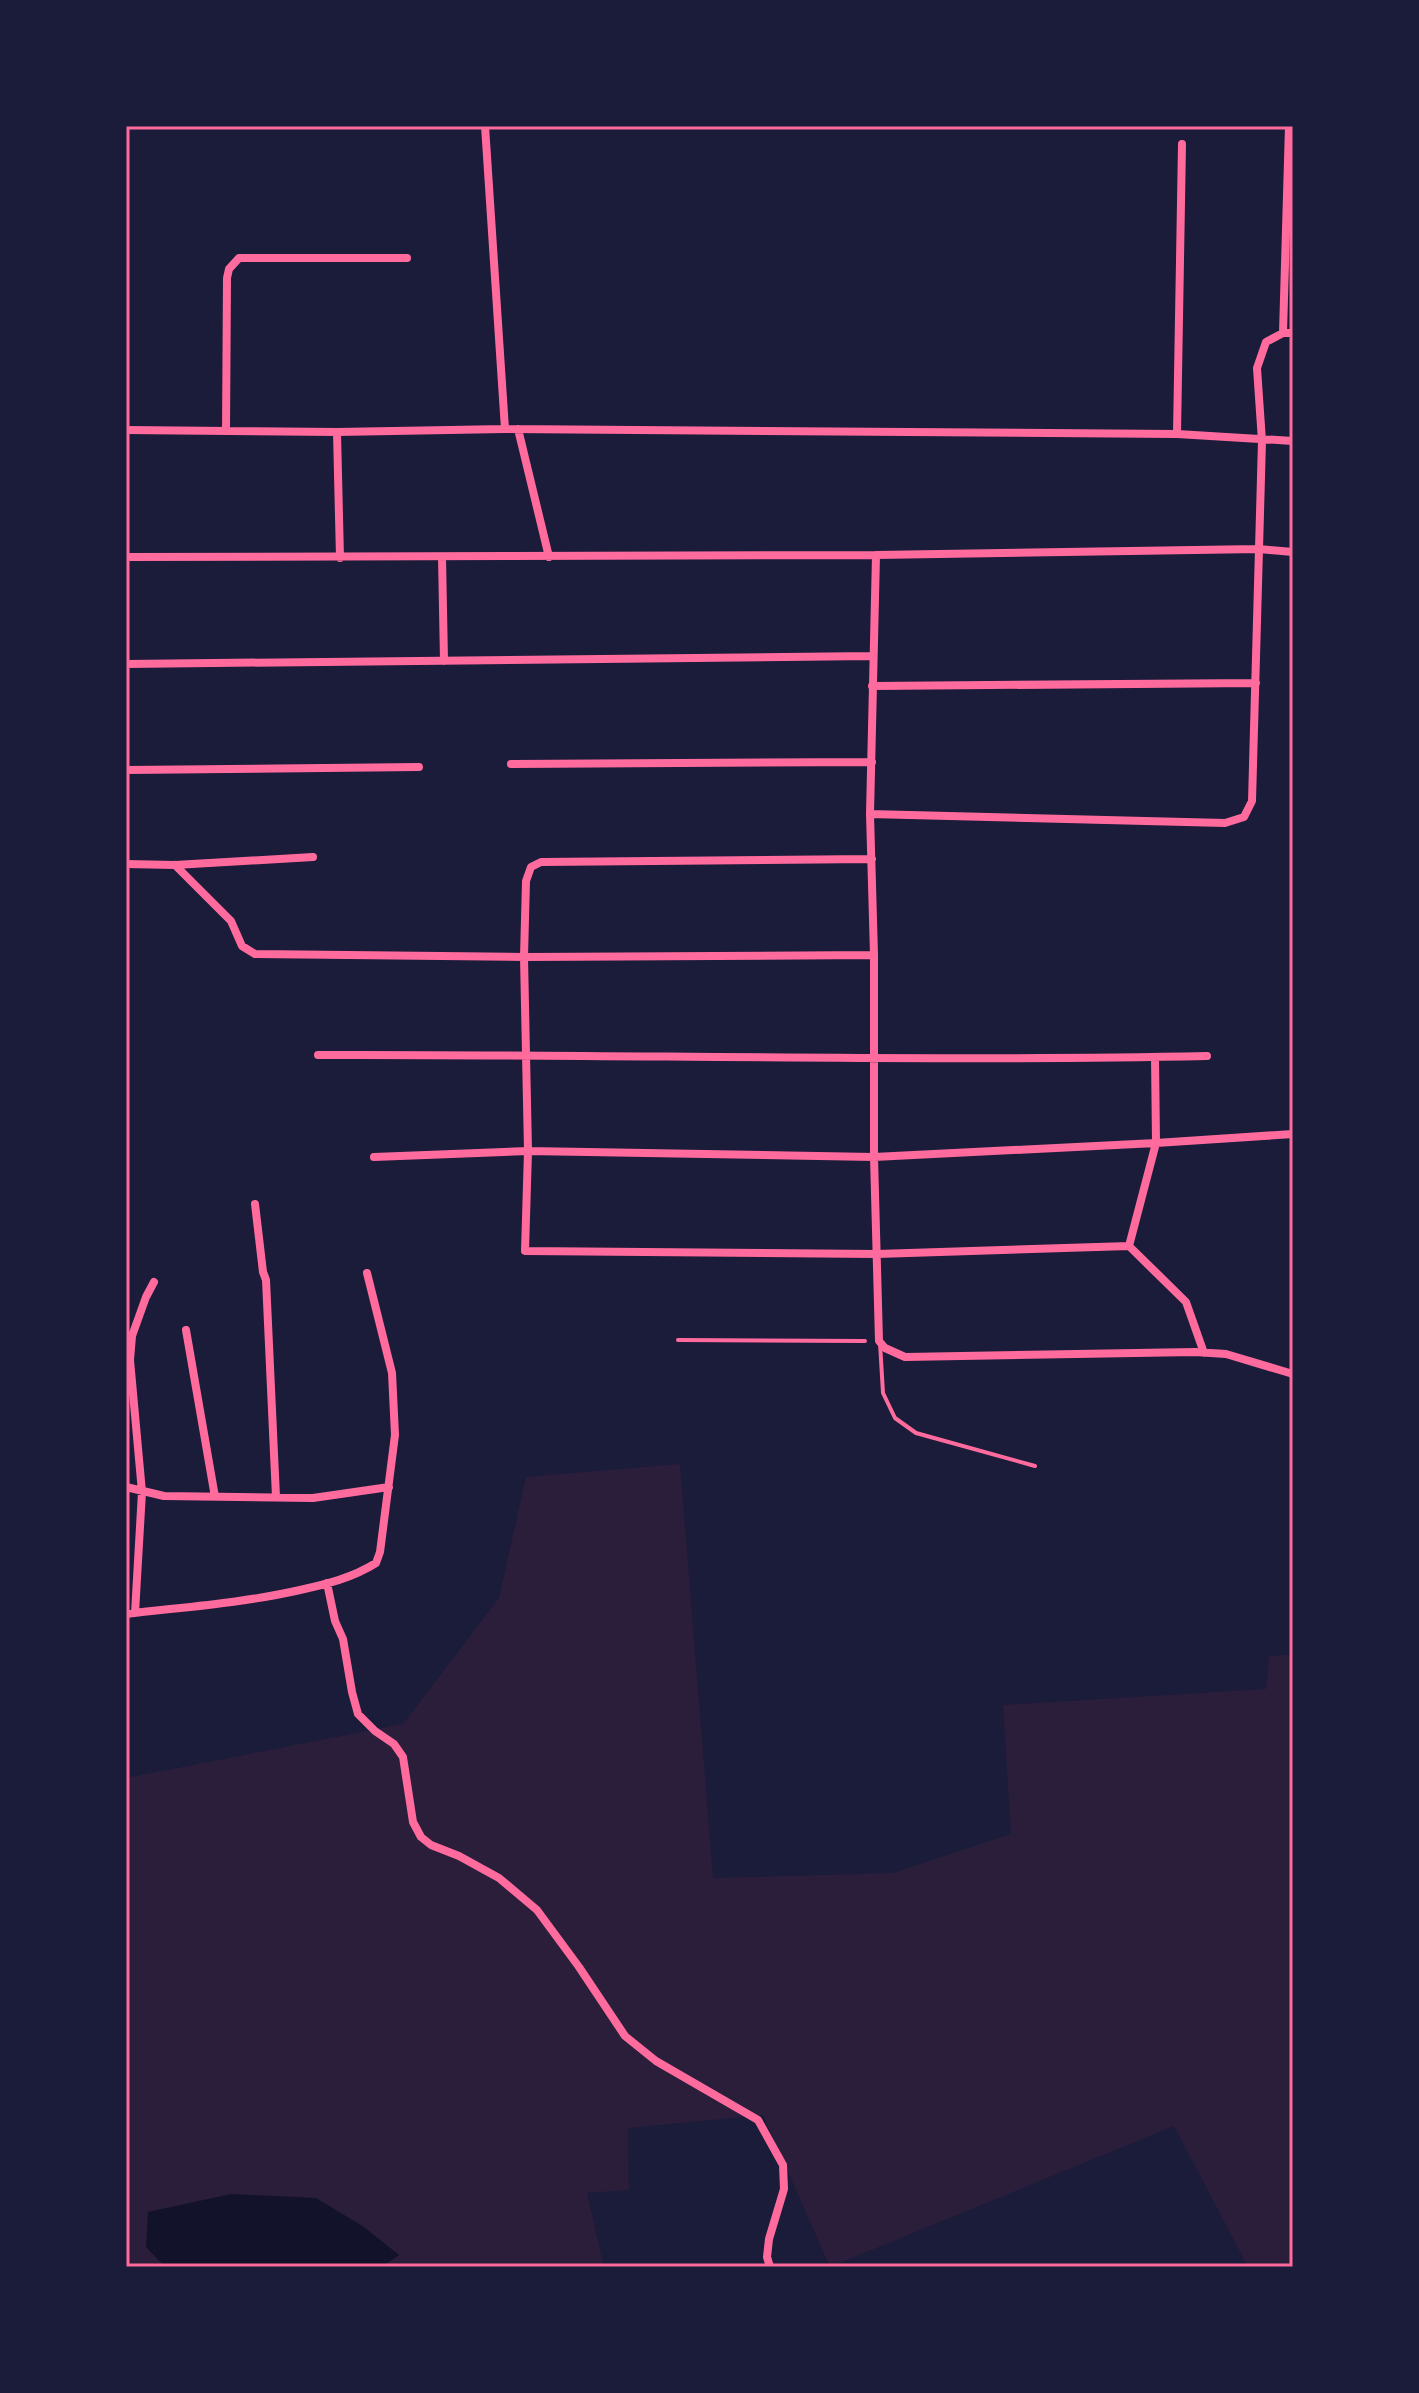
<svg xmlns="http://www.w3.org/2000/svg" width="1419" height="2393" viewBox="0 0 1419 2393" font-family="Spectral,serif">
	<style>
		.green { fill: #2a1e3b }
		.water { fill: #12122b }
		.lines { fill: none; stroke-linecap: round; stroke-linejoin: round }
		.path { stroke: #ff6b9d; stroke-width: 4 }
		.service { stroke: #ff6b9d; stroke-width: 4 }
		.minor { stroke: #ff6b9d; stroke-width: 8 }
		.neatline { fill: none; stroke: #ff6b9d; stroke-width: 3 }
	</style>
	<rect width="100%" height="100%" fill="#1b1b3a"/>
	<!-- green -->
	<path class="green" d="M680,1464L713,1878L893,1873L1011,1834L1003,1705L1266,1689L1269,1656L1293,1654V2267H1248L1174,2126L830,2267L763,2115L628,2128L629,2190L587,2193L604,2267H126V1778L403,1724L499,1598L526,1477Z"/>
	<!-- water -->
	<path class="water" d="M231,2194L316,2198L364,2227L399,2255L382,2267H165L146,2247L148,2212Z"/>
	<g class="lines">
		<!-- path -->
		<path class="path" d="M678,1340L865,1341"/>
		<!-- service -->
		<path class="service" d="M880,1343L883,1393L895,1418L916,1433L1035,1466"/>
		<!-- minor -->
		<path class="minor" d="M485,126L505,429
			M1283,333L1289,126
			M518,429L549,557
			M126,430L337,432L505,429L1177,434L1293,441
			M226,431L227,278L229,269L239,258H407
			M337,432L340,558
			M1177,434L1182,144
			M1293,552L1259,549L876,555L870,814L874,955V1157L879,1341L885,1348L905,1357L1195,1352L1226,1354L1293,1374
			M126,557L876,555
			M442,557L444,661
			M126,664L872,656
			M872,686L1256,683
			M511,764L872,762
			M126,770L419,767
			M870,814L1225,823L1244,817L1252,801L1262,441L1257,368L1266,342L1283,333H1293
			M872,859L541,862L531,867L526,881L524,957L528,1151L525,1251L877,1254L1129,1246L1186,1302L1204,1353
			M126,864L175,865L313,857
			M175,865L231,921L242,946L255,954L524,957L874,955
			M318,1055C614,1054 911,1062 1207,1056
			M374,1157L528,1151L874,1157L1156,1143L1293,1134
			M255,1204L263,1272L266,1280L276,1497
			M1129,1246L1156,1143L1155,1057
			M186,1330L215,1497
			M126,1487L164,1496L313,1498L389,1487
			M327,1583L335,1621L343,1639L352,1692L358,1714L375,1731L394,1744L403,1757L413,1822L421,1837L431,1845L459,1856L499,1878L537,1910L579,1967L625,2036L656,2061L758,2120L783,2165L784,2189L769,2239L767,2257L770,2267
			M135,1613L142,1492L130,1360L132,1336L146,1297L154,1282
			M126,1614C184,1607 243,1603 300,1590C327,1584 352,1578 376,1563L380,1552L395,1435L392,1373L367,1273"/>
	</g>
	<!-- border -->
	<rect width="1419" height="2393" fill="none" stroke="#1b1b3a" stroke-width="256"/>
	<rect x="128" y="128" width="1163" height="2137" class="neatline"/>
</svg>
